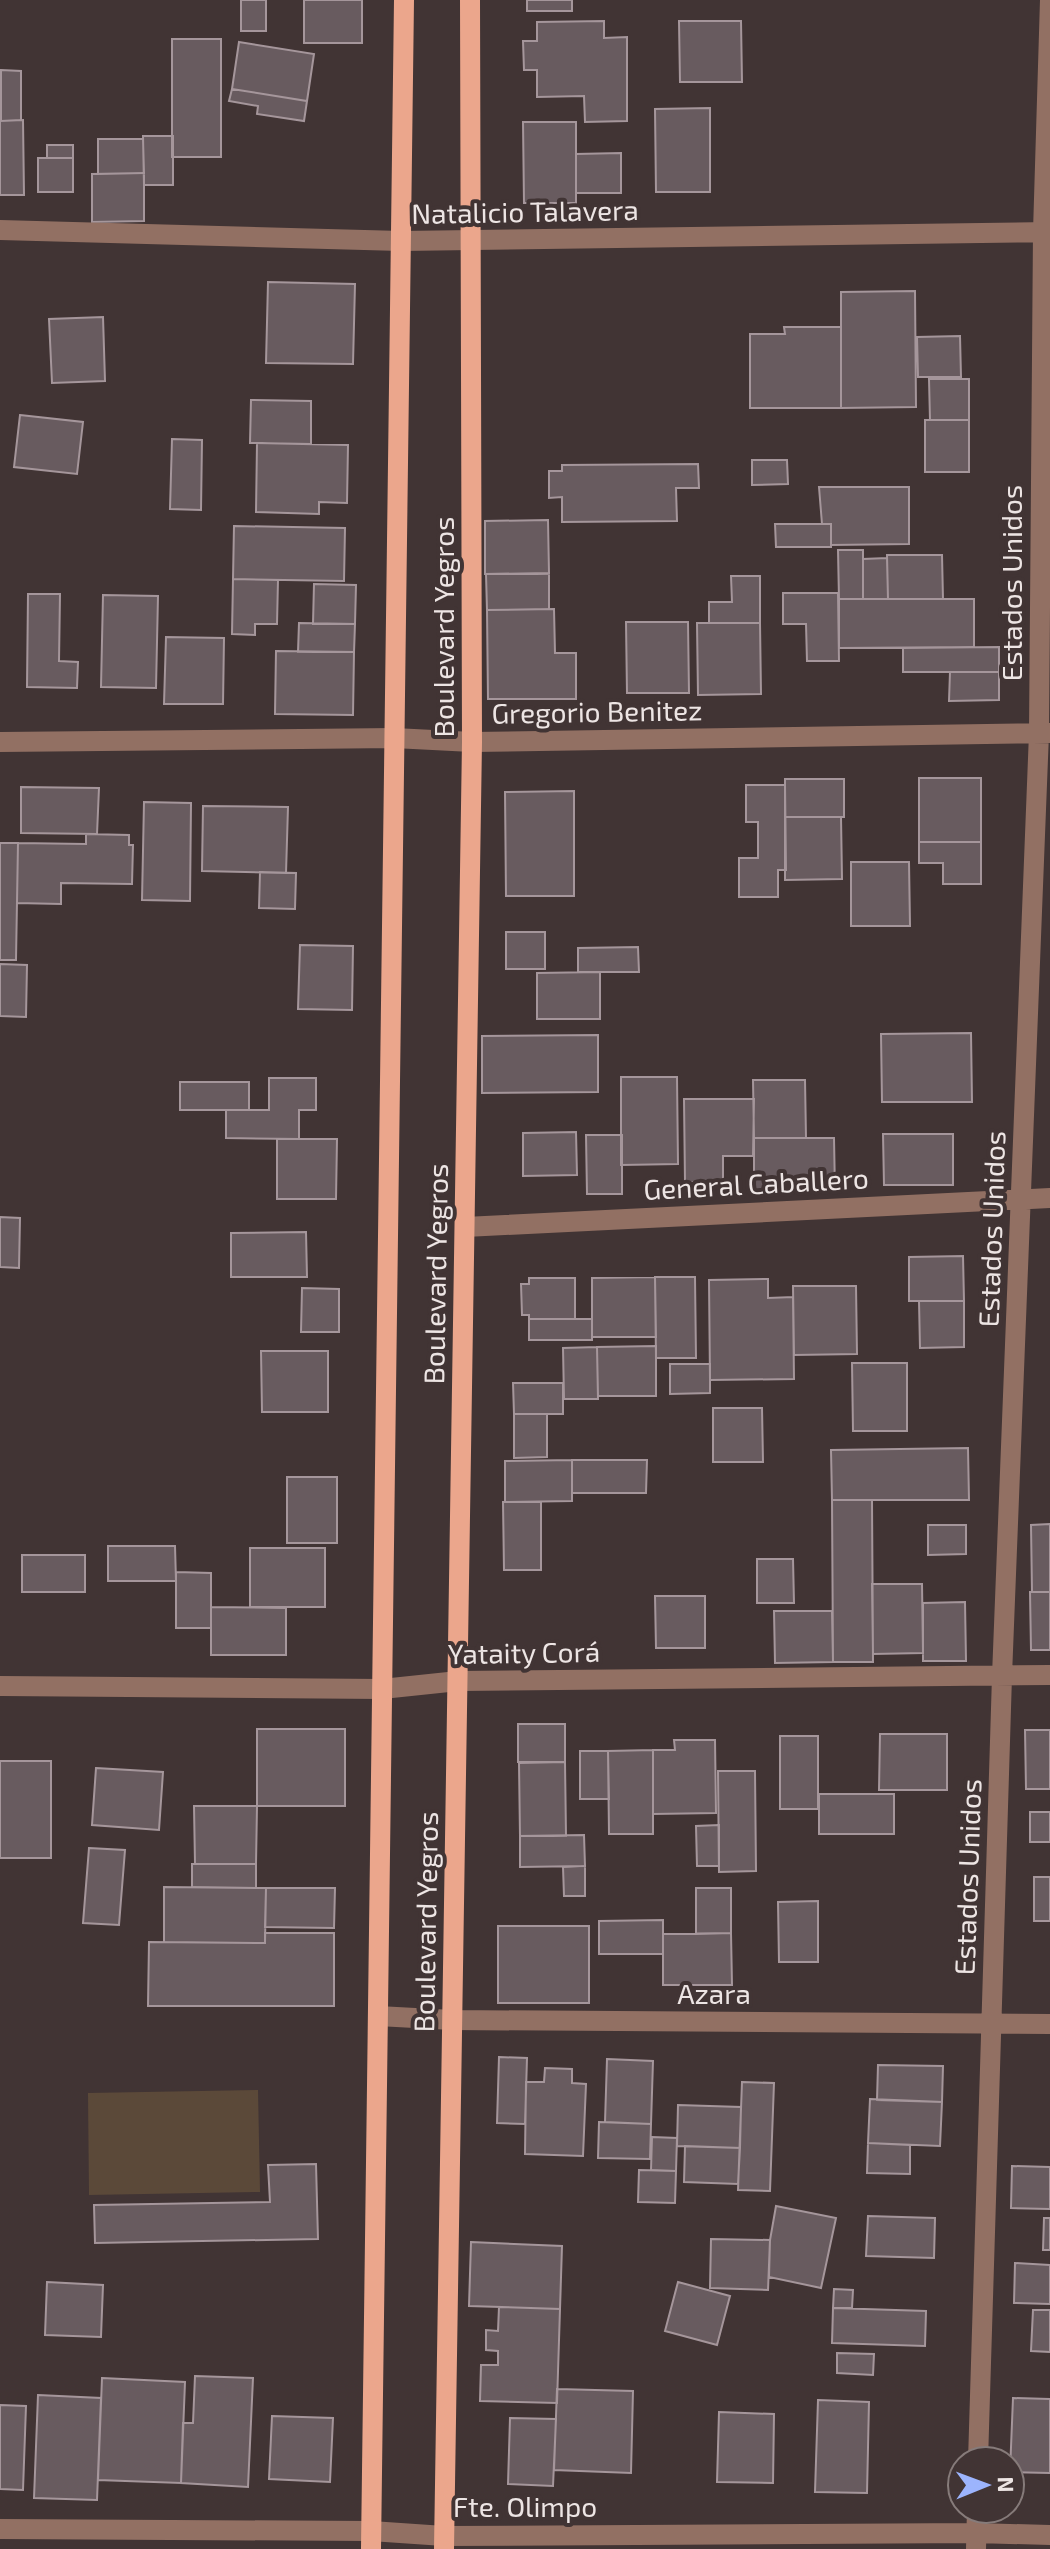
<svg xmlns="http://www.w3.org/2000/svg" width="1050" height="2549" viewBox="0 0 1050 2549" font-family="'Exo 2',sans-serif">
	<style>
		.garden { fill: #5b4939 }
		.building { fill: #685b5f; stroke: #a5969b; stroke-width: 2 }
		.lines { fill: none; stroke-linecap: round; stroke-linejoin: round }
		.minor { stroke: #927063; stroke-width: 20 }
		.major { stroke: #eba68c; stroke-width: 20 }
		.labels { text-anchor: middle; stroke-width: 8; stroke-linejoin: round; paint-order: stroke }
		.street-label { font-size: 28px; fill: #ede5e4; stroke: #413434 }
	</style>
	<rect width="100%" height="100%" fill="#413434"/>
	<!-- garden -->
	<path class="garden" d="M258,2090L260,2192L89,2195L88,2093Z"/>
	<!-- building -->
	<path class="building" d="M241,0H266V31H241Z
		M304,0H362V43H304Z
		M527,0H572V11H527Z
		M604,21V38L627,37V121L585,122L584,96L537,97V70H524L523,41H537V22Z
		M679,21H741L742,82H680Z
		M172,39H221V157H172Z
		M239,42L314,54L307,101L232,89Z
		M1,70L21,71V120L1,121Z
		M232,89L307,101L304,121L257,114L258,106L229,101Z
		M710,108V192H656L655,109Z
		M23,120L24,195H0V121Z
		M523,122H576V203H524Z
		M143,136H173V185H144Z
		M98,139H143L144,173L98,174Z
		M47,145H73V158H47Z
		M621,153V193H576V154Z
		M38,158H73V192H38Z
		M144,173V221L92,222V174Z
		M268,282L355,284L353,364L266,363Z
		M915,291L916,407L841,408V292Z
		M103,317L105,381L52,383L49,319Z
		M784,327H841V408H750V334H785Z
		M960,336L961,377H918L917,337Z
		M929,379H969V420H930Z
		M251,400L311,401V444L250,443Z
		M20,415L83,422L77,474L14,467Z
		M925,420H969V472H925Z
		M172,439L202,440L201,510L170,509Z
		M257,443L348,445L347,503L319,502V514L256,512Z
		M752,460H787L788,484L752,485Z
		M698,464L699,488H676L677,521L562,522V497L549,498V471H562V465Z
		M819,487H909V544L831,545V524H822Z
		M548,520L549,573L485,574V521Z
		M775,524H831V547H776Z
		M234,526L345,528L344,581L233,579Z
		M838,550H863V599H839Z
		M887,555H942L943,599H888Z
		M887,558L888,599H863V559Z
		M486,574H549V609L487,610Z
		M731,576H760V623H709V602H732Z
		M233,579L278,580L277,624H255V635L232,634Z
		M314,584L356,585L355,624H313Z
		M783,593H838L839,661H807L806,624H783Z
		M28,594H60L59,661L78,662L77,688L27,687Z
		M103,595L158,596L156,688L101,687Z
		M839,599H974V647L839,648Z
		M554,609L555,653H576V699H488L487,610Z
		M626,622H688L689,693H627Z
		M299,623L355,624L354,652H298Z
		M697,623H760L761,694L698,695Z
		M166,637L224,638L223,704H164Z
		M999,647V672H903V648Z
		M276,651L354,652L353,715L275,714Z
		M950,672H999V700L949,701Z
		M919,778H981V842H919Z
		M785,779H844V817H785Z
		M746,785H785L786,870H778V897H739V858H758V822H746Z
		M21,787L99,788L97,834L21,833Z
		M574,791V896H506L505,792Z
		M144,802L191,803L190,901L142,900Z
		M203,806L288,807L286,873L202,871Z
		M785,817H841L842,879L785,880Z
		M86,834L129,835V845H133L132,884L61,883V904L17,903L18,843L86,844Z
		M919,842H981V884H943V863H919Z
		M0,843H18L16,960H0Z
		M851,862H909L910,926H851Z
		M260,872L296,873L295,909L259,908Z
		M506,932H545V969H506Z
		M300,945L353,946L352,1010L298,1009Z
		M638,947L639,972H578V948Z
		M0,964L27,965L26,1017L0,1016Z
		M600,972V1019H537V973Z
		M971,1033L972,1102H882L881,1034Z
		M598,1035V1092L482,1093V1036Z
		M621,1077H677L678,1164L621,1165Z
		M269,1078H316V1110H299V1139L226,1138V1110H269Z
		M753,1080H805L806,1138H754Z
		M180,1082H249V1110H180Z
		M684,1099H754L753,1156H723V1182H685Z
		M576,1132L577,1175L523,1176V1133Z
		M883,1134H953V1185H884Z
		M586,1135H622V1194H587Z
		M754,1138H834L835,1192H754Z
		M277,1139H337L336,1199H277Z
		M0,1217L20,1218L19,1268L0,1267Z
		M306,1232L307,1277H231V1233Z
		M963,1256L964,1301H909V1257Z
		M655,1277L656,1337H592V1278Z
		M655,1277H695L696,1358H656Z
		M529,1278H575V1319H529V1315H522L521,1284H529Z
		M768,1279V1298L793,1297L794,1379L710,1380L709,1280Z
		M793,1286H856L857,1354L794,1355Z
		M302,1288L339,1289V1332H301Z
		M919,1301H964V1347L920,1348Z
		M529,1319H592V1340H529Z
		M656,1346V1396H598L597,1347Z
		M597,1347L598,1399H564L563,1348Z
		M261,1351H328V1412H262Z
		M852,1363H907V1431H853Z
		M670,1364H710V1393L670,1394Z
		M513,1383H563V1414H514Z
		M713,1408H762L763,1462H713Z
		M514,1414H547V1457L514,1458Z
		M968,1448L969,1500H832L831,1450Z
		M572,1460H647L646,1493H572Z
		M572,1460V1501L505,1502V1461Z
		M287,1477H337V1543H287Z
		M832,1500H872L873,1662H833Z
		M503,1502H541V1570H504Z
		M1050,1524V1592H1032L1031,1525Z
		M928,1525H966V1554L928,1555Z
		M108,1546H175L176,1581H108Z
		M250,1548H325V1607H250Z
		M22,1555H85V1592H22Z
		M757,1559H793L794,1603H757Z
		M176,1572L211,1573V1628H176Z
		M872,1584H922L923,1653L873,1654Z
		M1030,1592H1050V1650H1031Z
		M655,1596H705V1648H656Z
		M965,1602L966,1661H923V1603Z
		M211,1607L286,1608V1655H211Z
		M774,1611H832L833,1662L775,1663Z
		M518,1724H565V1762H518Z
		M257,1729H345V1806H257Z
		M1025,1730H1050V1789H1026Z
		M880,1734H947V1790H879Z
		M780,1736H818V1809H780Z
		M674,1740H715L716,1813L653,1814V1750H675Z
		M653,1750V1834H609L608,1751Z
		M580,1751H608L609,1799H580Z
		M0,1761H51V1858H0Z
		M565,1762L566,1836H520L519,1763Z
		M96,1768L163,1772L159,1830L92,1825Z
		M718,1771H755L756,1871L719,1872Z
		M819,1794H894V1834H819Z
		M194,1806H257L256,1864H195Z
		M1030,1812H1050V1842H1030Z
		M719,1825V1866H697L696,1826Z
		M584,1835L585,1866L520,1867V1836Z
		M89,1848L125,1850L119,1925L83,1923Z
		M192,1864H256V1888L192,1887Z
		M585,1866V1896H564L563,1867Z
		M1034,1877H1050V1921H1034Z
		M164,1887L266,1888L265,1943L164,1942Z
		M266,1888H335L334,1928L265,1927Z
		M696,1888H731V1933L696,1934Z
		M818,1901V1962H779L778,1902Z
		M663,1920V1954H599V1921Z
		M498,1926H589V2003H498Z
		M265,1933H334V2006H148L149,1942L265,1943Z
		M731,1933L732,1985H663V1934Z
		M499,2057L527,2058L525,2124L497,2123Z
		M607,2059L653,2061L651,2124L605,2122Z
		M878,2065L943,2066L942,2102L877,2100Z
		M545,2068L572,2069V2083L586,2084L583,2156L525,2154L526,2082H544Z
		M742,2082L774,2083L770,2191L738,2190Z
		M870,2099L942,2102L940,2146L868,2143Z
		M678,2105L741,2107L740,2148L677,2146Z
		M599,2122L651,2124L650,2159L598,2158Z
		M652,2137L677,2138L676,2171L651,2170Z
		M868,2143L910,2145V2174L867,2173Z
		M685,2146L740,2148L738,2184L684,2182Z
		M316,2164L318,2239L95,2243L94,2205L270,2202L268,2165Z
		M1012,2166L1050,2167V2209L1011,2208Z
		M639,2170L676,2171L675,2203L638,2202Z
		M776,2206L836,2218L821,2288L769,2277L770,2240Z
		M868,2216L935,2218L934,2258L866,2256Z
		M1044,2218H1050V2250H1043Z
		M711,2239L770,2240L768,2290L710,2288Z
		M471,2242L562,2246L560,2309L469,2306Z
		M1015,2263L1050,2265V2304L1014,2303Z
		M47,2282L103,2285L101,2337L45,2335Z
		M678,2282L730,2296L717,2345L665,2331Z
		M834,2289L853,2290L852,2308H833Z
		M499,2307L560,2309L557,2403L480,2401L481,2365H498V2351L486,2350V2330L498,2331Z
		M833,2308L926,2311L925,2346L832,2343Z
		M1033,2310H1050V2352L1031,2351Z
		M837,2353L874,2354L873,2375L837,2373Z
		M195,2376L253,2378L248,2487L181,2483L183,2423H193Z
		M102,2378L185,2382L181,2483L98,2480Z
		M557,2389L633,2391L631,2473L554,2470Z
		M38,2395L101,2398L97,2500L34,2498Z
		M1013,2398L1050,2399V2473L1010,2472Z
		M818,2400L869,2402L867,2493L815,2492Z
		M0,2405L26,2406L23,2490L0,2489Z
		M719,2412L774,2414L773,2483L717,2482Z
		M272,2416L333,2418L330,2482L269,2479Z
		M510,2418L556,2419L553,2486L508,2484Z"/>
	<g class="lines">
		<!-- minor -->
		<path class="minor" d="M0,230L401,241L1050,232
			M0,742L394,738L472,742L1050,733
			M465,1227L1050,1198
			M0,1686L382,1689L458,1681L1050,1675
			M378,2016L452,2020L1050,2024
			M978,2461L1002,1676L1039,733L1043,232L1050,0
			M0,2529L371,2531L444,2536L976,2533L1050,2535
			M976,2549L977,2509"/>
		<!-- major -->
		<path class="major" d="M371,2549L404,0
			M444,2549L472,742L470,0"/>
	</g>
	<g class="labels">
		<!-- street labels -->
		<g class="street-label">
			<text transform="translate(525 212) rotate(-1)" y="10">Natalicio Talavera</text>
			<text transform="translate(1012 583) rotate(-90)" y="10">Estados Unidos</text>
			<text transform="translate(444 627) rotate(-90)" y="10">Boulevard Yegros</text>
			<text transform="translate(597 712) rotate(-1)" y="10">Gregorio Benitez</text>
			<text transform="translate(756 1184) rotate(-3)" y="10">General Caballero</text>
			<text transform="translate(992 1229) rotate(-88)" y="10">Estados Unidos</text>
			<text transform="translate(436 1274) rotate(-89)" y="10">Boulevard Yegros</text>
			<text transform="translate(524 1653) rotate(-1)" y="10">Yataity Corá</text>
			<text transform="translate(968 1877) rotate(-88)" y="10">Estados Unidos</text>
			<text transform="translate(426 1922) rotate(-89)" y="10">Boulevard Yegros</text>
			<text x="714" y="2004">Azara</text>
			<text x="525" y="2517">Fte. Olimpo</text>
		</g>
	</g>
	<!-- north arrow -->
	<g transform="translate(986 2485) rotate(89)"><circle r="38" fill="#413434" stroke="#867b7a" stroke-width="2"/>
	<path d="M0-6L14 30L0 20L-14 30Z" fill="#9cb4fd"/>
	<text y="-12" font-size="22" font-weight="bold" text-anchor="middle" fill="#ede5e4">N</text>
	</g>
</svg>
